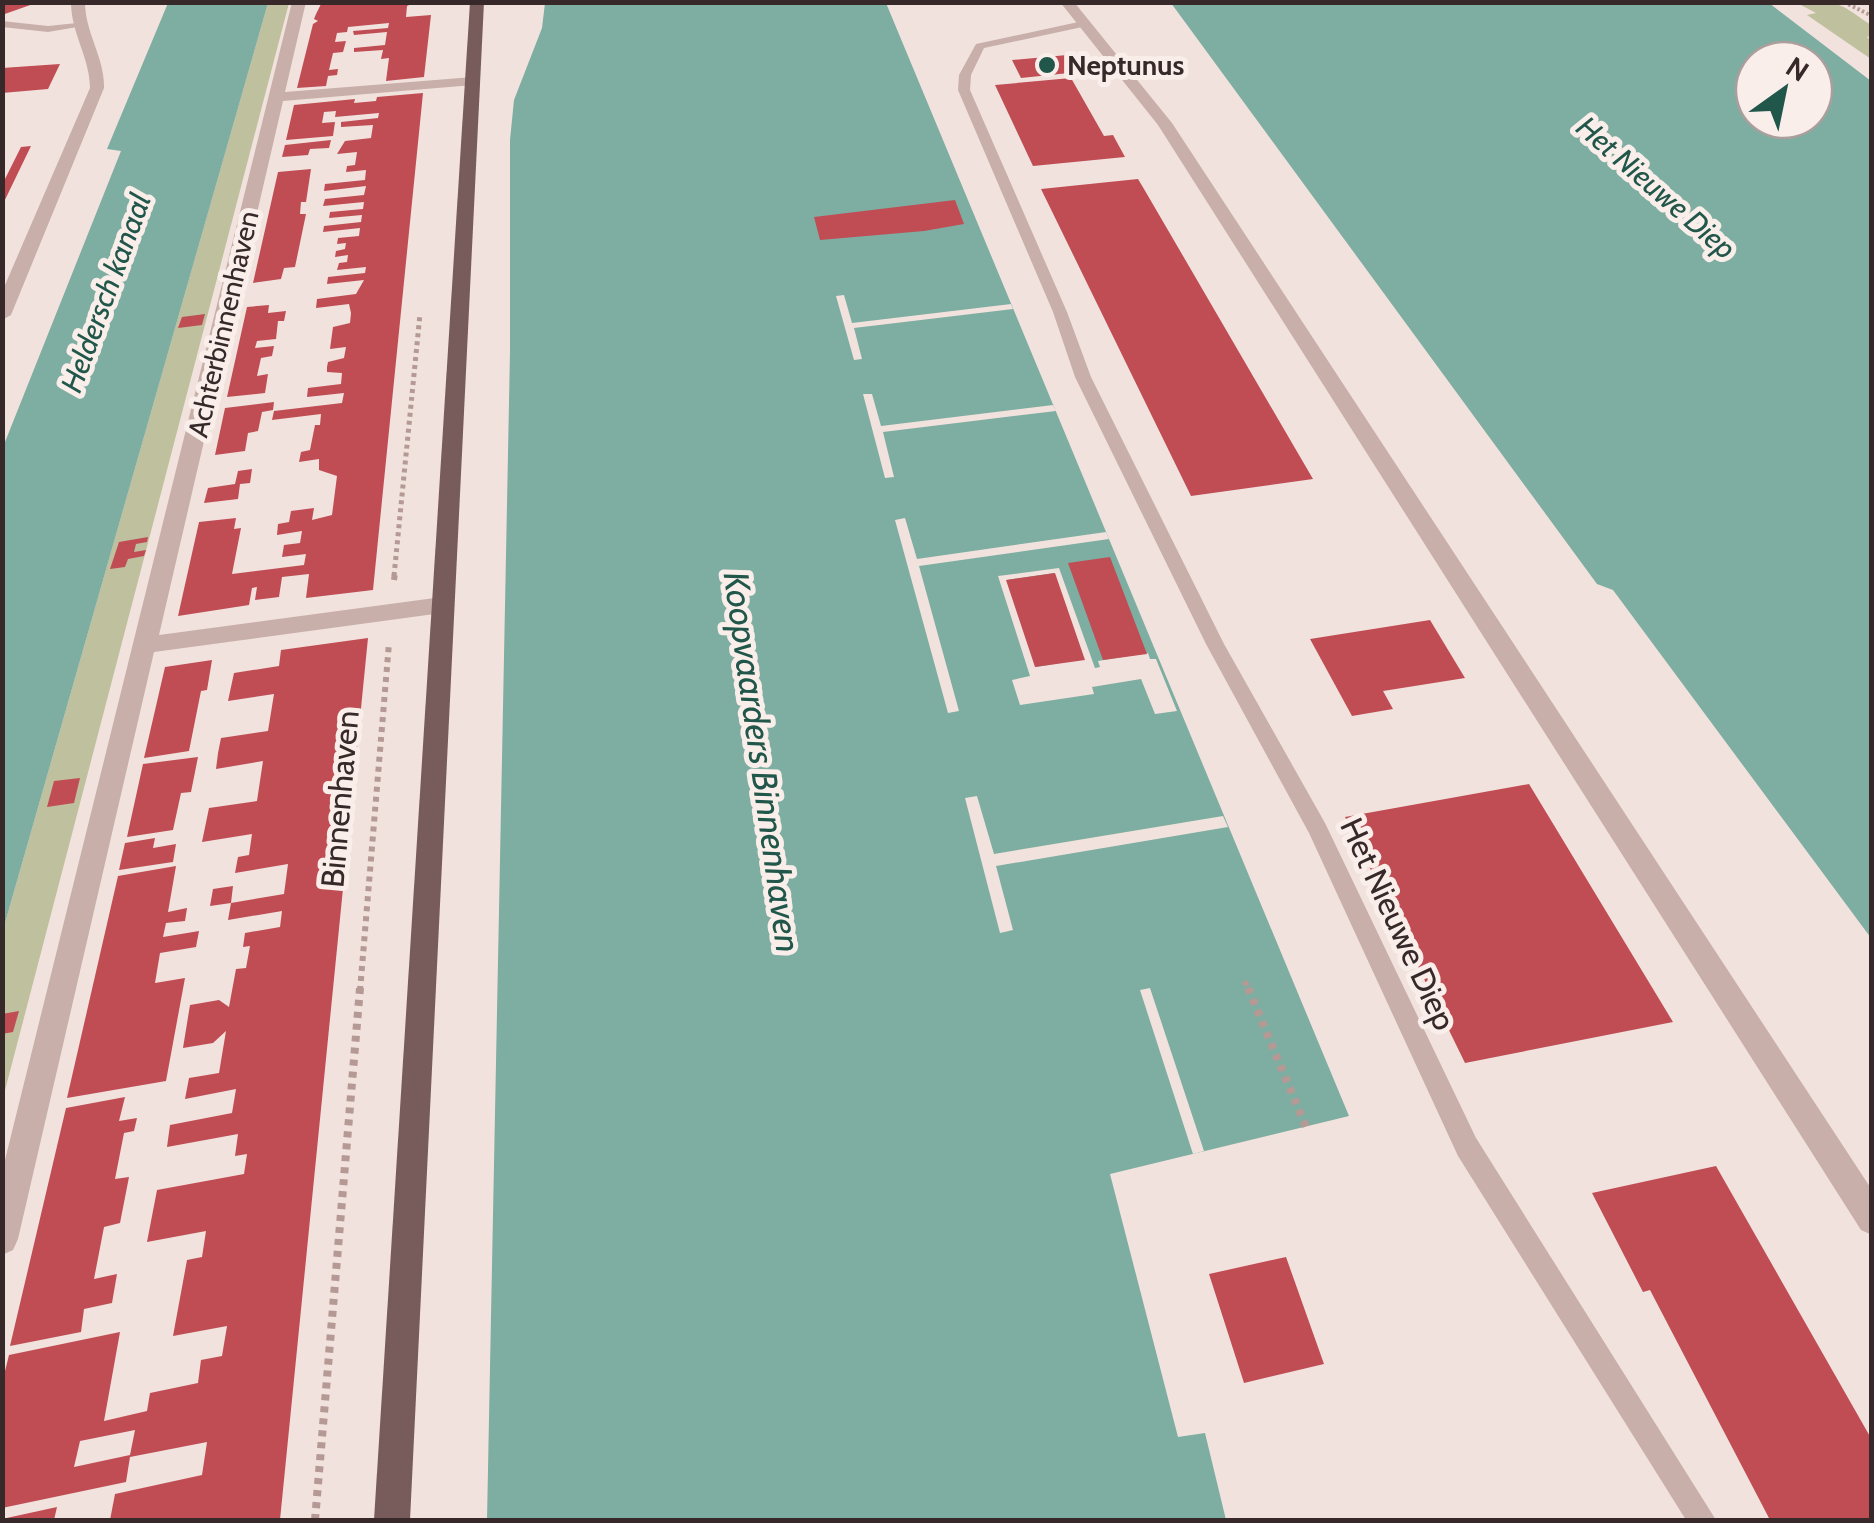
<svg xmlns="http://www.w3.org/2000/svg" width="1874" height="1523" viewBox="0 0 1874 1523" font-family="Cabin,sans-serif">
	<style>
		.green { fill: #bfc09e }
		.water { fill: #7eada1; fill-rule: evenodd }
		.pier { fill: #f1e2de; fill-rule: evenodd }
		.building { fill: #c04d54; fill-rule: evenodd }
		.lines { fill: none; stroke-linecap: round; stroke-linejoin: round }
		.path-far3 { stroke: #b59994; stroke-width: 4; stroke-dasharray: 2.5 2.5; stroke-linecap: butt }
		.path-far2 { stroke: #b59994; stroke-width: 5; stroke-dasharray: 4 4; stroke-linecap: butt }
		.path-far1 { stroke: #b59994; stroke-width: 6; stroke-dasharray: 5 5; stroke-linecap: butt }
		.path { stroke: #b59994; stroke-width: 8; stroke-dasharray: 6 6; stroke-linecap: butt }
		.service { fill: #c9afaa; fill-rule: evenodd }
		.minor { fill: #c9afaa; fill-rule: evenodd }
		.primary { fill: #785c5b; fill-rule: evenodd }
		.poi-dot { fill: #21564a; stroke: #f9eeea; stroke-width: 4 }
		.labels { text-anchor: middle; stroke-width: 10; stroke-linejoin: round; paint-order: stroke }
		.far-poi-label { font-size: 28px; font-weight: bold; fill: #372929; stroke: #f9eeea; text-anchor: start }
		.far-street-label { font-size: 28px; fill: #372929; stroke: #f9eeea }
		.far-water-label { font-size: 30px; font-style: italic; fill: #21564a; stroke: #f9eeea }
		.street-label { font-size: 32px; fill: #372929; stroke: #f9eeea }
		.water-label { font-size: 35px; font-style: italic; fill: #21564a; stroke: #f9eeea }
	</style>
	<rect width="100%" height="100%" fill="#f1e2de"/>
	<!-- green -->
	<path class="green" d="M268,3H289L3,1098V930Z
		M1797,3C1844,2 1837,2 1871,25V36L1867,37L1871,41V59L1807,15L1816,13Z"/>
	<!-- water -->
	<path class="water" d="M168,3H268L3,930V447L121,151L107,149Z
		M545,3H886L1349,1116L1110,1174L1178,1437L1205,1433L1226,1520H487L510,352V140L514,100L542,28Z
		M1171,3H1769L1871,81V938L1613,590L1597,584ZM1754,60H1814V120H1754Z"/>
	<!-- pier -->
	<path class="pier" d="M844,295L852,323L1011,304L1013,309L854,328L862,359L854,360L836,296Z
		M863,394H872L881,426L1053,405L1056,411L883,432L894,477L885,478Z
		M905,518L917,559L1106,532L1109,539L919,566L959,711L948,713L895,520Z
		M1059,568L1095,668L1100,667L1098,661L1148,653L1150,659H1156L1177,711L1155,714L1141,679L1092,687L1094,694L1020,705L1012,680L1030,676L998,576ZM1054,573L1084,659L1036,667L1007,580Z
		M977,796L994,854L1223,816L1228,827L996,866L1013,930L1000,933L965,798Z
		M1150,988L1204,1151L1193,1154L1140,990Z"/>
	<!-- building -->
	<path class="building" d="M2,2H36V3L2,15Z
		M322,2H416L407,6L406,17L431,15L424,77L386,81L389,58L381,59L383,50L354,52V48L385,45L387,32L354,35L353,31L388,28L389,23L348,27L347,32L337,33L335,42L346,41L343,52L333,53L329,70L338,69L337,75L328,76L326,86L297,88L313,24L318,21L314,19L316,14Z
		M1078,54L1088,71L1021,78L1012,60Z
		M60,64L48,89L2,93V68Z
		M1071,78L1104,136L1113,135L1125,157L1033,166L995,85Z
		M423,93L373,590L306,598L309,574L282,577L279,597L255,600L257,587L252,588L249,605L178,616L199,522L236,518L234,529L241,528L232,574L304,565L306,554L282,557L284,545L300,543L302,531L277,535L278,524L289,522L291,511L314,508L312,520L332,515L337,476L319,470V459L299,462L301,452L310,450L315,425H320L321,414L272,420L274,411L342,403L344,393L307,397L308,388L341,384L342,373L327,372V367L328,362L344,358L346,347L330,349L333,327L350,323L351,313L349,304L316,308L317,299L356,294L364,280L327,284L328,277L365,273L366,267L337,270L339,263L347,262L348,255L335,257L336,251L345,249L346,243L337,244L338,238L359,236L360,228L323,232L324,226L361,222L362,215L329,218L330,212L363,209L364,202L323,206L325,199L364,195L366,186L324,191L325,184L365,180L366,170L346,172L347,166L355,165L357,152L337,154L345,141L371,138L373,125L341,127V122L378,118L379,113L335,117L336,111L324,112L322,123L335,122L333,136L286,140L294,105L355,99L354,103L376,101L377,97Z
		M331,140L329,148L310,149L308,155L282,157L285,145Z
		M31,146L2,206V185L21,147Z
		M311,169L306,202H301L300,214H306L295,267L284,268L281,279L253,283L278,172Z
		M1138,179L1144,189L1313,479L1191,496L1041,189Z
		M955,200L964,224L924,231L820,240L814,217Z
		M269,305L268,313L286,311L284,321H278L276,339L257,341L255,348L274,346L272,356L261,358L257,376L268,374L265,393L227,397L247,307Z
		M205,314L202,325L178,328L182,317Z
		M274,402L273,410L262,412L258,431L248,433L245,451L215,455L225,408Z
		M252,469L250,483L240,484L238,499L204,503L208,488L235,484L238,471Z
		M148,537L147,542L136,544L134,552L146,550L144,556L128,559L125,567L110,569L119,542Z
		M1110,557L1147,654L1103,660L1068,563Z
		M1055,573L1085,660L1035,667L1006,580Z
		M1430,620L1465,678L1383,691L1393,709L1352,716L1310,639Z
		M368,638L280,1520H110L115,1494L202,1475L207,1442L130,1457L126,1482L2,1508V1383L9,1355L120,1332L104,1421L147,1411L150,1393L198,1383L201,1360L222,1356L227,1326L173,1336L187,1260L202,1257L206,1231L147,1242L157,1190L244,1174L247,1154L235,1156L238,1134L167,1147L170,1125L232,1113L236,1089L185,1099L189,1078L219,1073L226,1031L213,1043L183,1048L190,1005L219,1000L229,1007L236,969L246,968L250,946L243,947L245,933L280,927L282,911L228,920L231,903L284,894L288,864L235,873L238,857L249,855L252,834L202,842L209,808L257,801L263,761L216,769L218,753L221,738L268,731L274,694L228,701L234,673L279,666L281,650ZM135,1430L130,1455L74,1467L80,1441Z
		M212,660L207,690L201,691L189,751L144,758L165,667Z
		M198,757L191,792L181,793L173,830L127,837L143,764Z
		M80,778L74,803L47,807L54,781Z
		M1529,784L1673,1022L1465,1063L1345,817Z
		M155,838L153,848L176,844L173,862L119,870L125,843Z
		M176,866L168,912L187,908L185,921L166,923L163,937L199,931L196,947L160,953L155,983L185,978L166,1081L67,1098L118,876Z
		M233,886L231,903L210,906L213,889Z
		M19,1011L13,1032L2,1034V1014Z
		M125,1097L119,1121L137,1118L134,1131L124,1133L115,1179L129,1177L120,1223L104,1227L94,1279L117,1274L112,1303L84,1309L81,1332L10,1346L66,1108Z
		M1716,1166L1872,1440V1520H1770L1650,1290L1643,1292L1592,1193Z
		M1286,1257L1324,1364L1244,1383L1209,1274Z
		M57,1507L54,1520H2V1519Z"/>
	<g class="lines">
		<!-- path-far3 -->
		<path class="path-far3" d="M1844,2L1872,16"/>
		<!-- path-far2 -->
		<path class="path-far2" d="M394,576L420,314"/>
		<!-- path-far1 -->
		<path class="path-far1" d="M394,580L395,573
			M1245,981L1249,991
			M360,991L389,643"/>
		<!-- path -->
		<path class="path" d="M1248,988L1306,1127
			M315,1520L360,988"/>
		<!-- service -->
		<path class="service" d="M2,21L48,26L77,23L83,26L48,32L2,27Z
			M1083,21L1089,24L1087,26L984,48L971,75L970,90L1067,312L1091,377L1224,644L1325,823L1476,1138L1716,1520H1686L1458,1156L1309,833L1206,644L1075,377L1053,312L958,90L959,75L976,44Z"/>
		<!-- minor -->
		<path class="minor" d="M71,2H85C85,33 105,58 104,88L11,315L2,320V292L90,88C90,58 71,33 71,2Z
			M292,2H306L285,92L473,77L480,81L473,85L283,101L159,635L442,597L453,605L442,613L154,652L18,1239L13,1250L2,1255V1172Z
			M1060,2H1074L1172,123L1872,1190V1235L1861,1230L1158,125Z"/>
		<!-- primary -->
		<path class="primary" d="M470,2H484L410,1520H374Z"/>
	</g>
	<!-- markers -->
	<circle class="poi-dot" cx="1047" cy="65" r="10"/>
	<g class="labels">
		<!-- far-poi labels -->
		<g class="far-poi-label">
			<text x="1067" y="75">Neptunus</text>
		</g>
		<!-- far-street labels -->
		<g class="far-street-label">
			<text transform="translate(223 324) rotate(-77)" y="10">Achterbinnenhaven</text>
		</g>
		<!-- far-water labels -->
		<g class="far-water-label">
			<text transform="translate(1656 188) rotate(41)" y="10">Het Nieuwe Diep</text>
			<text transform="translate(106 293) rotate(-70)" y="10">Heldersch kanaal</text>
		</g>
		<!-- street labels -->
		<g class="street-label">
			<text transform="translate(340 799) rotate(-85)" y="11">Binnenhaven</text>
			<text transform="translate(1398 924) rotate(65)" y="11">Het Nieuwe Diep</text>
		</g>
		<!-- water labels -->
		<g class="water-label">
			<text transform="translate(762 762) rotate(82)" y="12">Koopvaarders Binnenhaven</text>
		</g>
	</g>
	<!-- border -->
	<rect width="1874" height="1523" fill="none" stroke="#372929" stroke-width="10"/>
	<!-- north arrow -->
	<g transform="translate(1784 90) rotate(33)"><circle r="48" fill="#f9eeea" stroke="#ab9f9d" stroke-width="2.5"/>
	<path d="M0-8L18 38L0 25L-18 38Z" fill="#21564a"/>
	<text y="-15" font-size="28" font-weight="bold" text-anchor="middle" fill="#372929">N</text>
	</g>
</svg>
